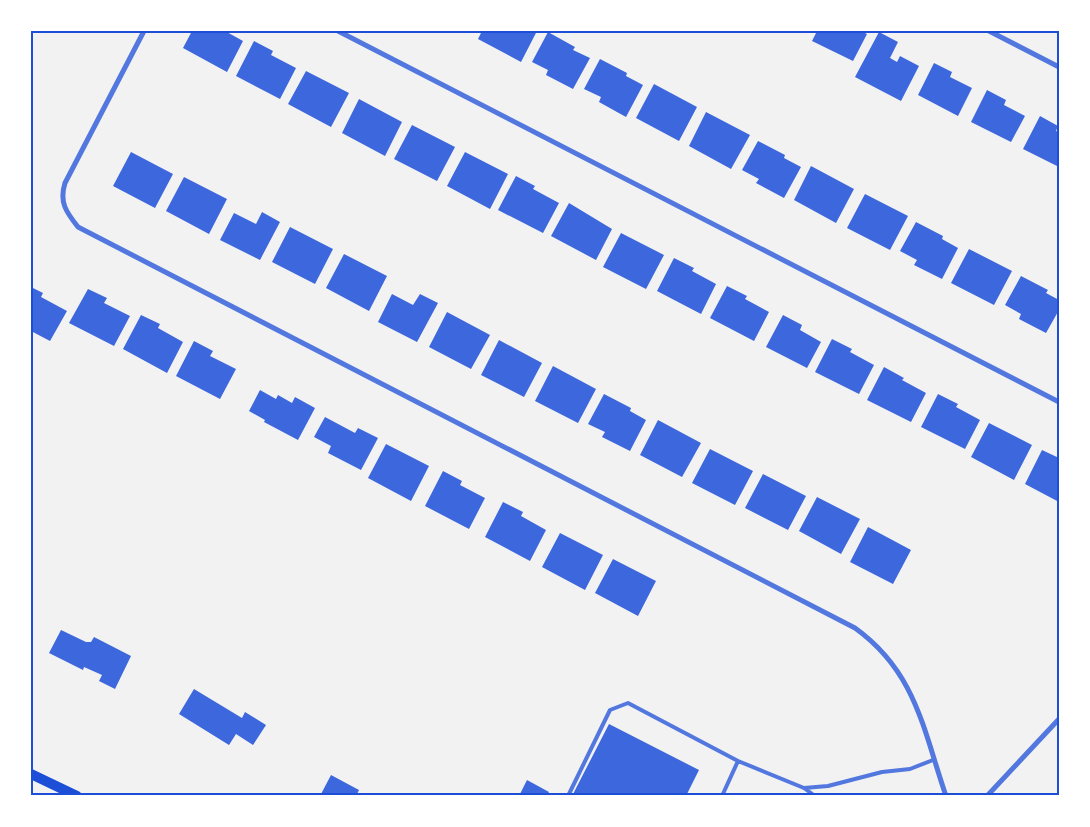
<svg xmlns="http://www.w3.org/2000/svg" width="1090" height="827" viewBox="0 0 1090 827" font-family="'Golos Text',sans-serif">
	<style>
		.building { fill: #3d67dc }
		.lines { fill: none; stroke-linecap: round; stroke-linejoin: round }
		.service { stroke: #5277de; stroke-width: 4 }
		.minor { stroke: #5277de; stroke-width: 5 }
		.secondary { stroke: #1d4ed8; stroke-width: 10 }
		.neatline { fill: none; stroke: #1d4ed8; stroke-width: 2 }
	</style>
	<rect width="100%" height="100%" fill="#f2f2f2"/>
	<!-- building -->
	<path class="building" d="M192,31H225L243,41L227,72L183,48Z
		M482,31H537L521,62L478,39Z
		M817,31H861L867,34L853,61L812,41Z
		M548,32L575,47L573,50L590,58L573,89L546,75L548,70L532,62Z
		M879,32L898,42L890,58L897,62L900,56L919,66L901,101L855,77Z
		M254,41L273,51L271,55L296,68L280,99L236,76Z
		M600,59L627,73L626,76L643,85L626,117L599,102L601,97L584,89Z
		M934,63L952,72L950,77L972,88L958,116L918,95Z
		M306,71L349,93L331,127L288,104Z
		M654,84L697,107L679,141L636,118Z
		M987,90L1006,100L1004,105L1025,116L1011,142L971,122Z
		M359,99L402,122L385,156L342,133Z
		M706,112L750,135L731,169L689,146Z
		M1040,116L1058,126L1056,131L1059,132V167L1023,149Z
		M412,125L455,147L437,181L394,159Z
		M758,141L785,155L784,158L801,167L784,198L756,183L759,179L742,170Z
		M131,152L173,174L155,208L113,186Z
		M465,152L508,174L490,209L447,186Z
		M811,166L854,189L836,223L794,200Z
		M516,176L535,186L533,189L559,203L543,233L498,210Z
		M184,177L227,199L209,234L166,211Z
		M865,194L908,216L890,250L847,228Z
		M569,203L612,229L596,260L551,236Z
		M262,212L280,222L260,260L220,240L234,213L256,224Z
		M916,222L943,236L942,239L958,248L942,279L914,265L917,260L900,251Z
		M290,227L333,249L315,284L272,262Z
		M621,233L664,255L646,289L603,267Z
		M969,249L1012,271L994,305L951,283Z
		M344,254L387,276L369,311L326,288Z
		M674,258L694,268L692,271L716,284L701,314L657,291Z
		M1021,276L1048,290L1046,293L1059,300V310L1046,333L1019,319L1021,314L1005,305Z
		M727,286L747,296L745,299L769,312L754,341L710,318Z
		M31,287L43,293L41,297L67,311L50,341L31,331Z
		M88,289L107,298L104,303L130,316L114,346L69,323Z
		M392,294L413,305L420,294L438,303L417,342L378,322Z
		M447,312L490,335L471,369L429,347Z
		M141,315L160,324L158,328L183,342L167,373L123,349Z
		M783,315L802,325L800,330L821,342L807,368L766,347Z
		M832,339L852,349L850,352L874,365L859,394L815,372Z
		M499,340L542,363L524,397L481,375Z
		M194,341L213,351L210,356L236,369L220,399L176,376Z
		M553,366L596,389L578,423L535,401Z
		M884,367L904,378L902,380L926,393L911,422L867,400Z
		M260,390L276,399L278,395L292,403L295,397L315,408L298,440L264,422L265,420L249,411Z
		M604,394L631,408L630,411L646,420L630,451L602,437L605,432L588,424Z
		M938,394L958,404L956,407L980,420L965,449L921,427Z
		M325,417L355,433L358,428L378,438L361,470L328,453L331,446L314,437Z
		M658,420L701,443L682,477L640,455Z
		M989,423L1032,445L1014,480L971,457Z
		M386,444L429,466L411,501L368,478Z
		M710,449L753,471L735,505L692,483Z
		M1042,450L1059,458V502L1025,484Z
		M443,471L462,481L460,485L485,498L469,529L425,506Z
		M763,474L806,496L788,530L745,508Z
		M817,497L860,519L841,554L799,531Z
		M503,502L523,512L521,516L546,530L530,561L485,537Z
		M868,527L911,550L893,584L850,562Z
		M560,533L603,555L585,590L542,567Z
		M613,559L656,581L638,616L595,593Z
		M61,630L86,642H91L94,637L131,656L115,689L99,681L102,675L84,667L83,670L49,653Z
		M194,689L242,718L245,712L266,725L253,745L236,734L229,745L179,714Z
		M609,724L699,770L686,796H572Z
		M331,775L359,790L356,796H320Z
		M527,780L549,792L547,796H519Z"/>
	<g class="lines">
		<!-- service -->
		<path class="service" d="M804,788L828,786L882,772L910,769L933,760
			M568,796L610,710L628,703L738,761
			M722,796L738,761L804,788L815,796"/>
		<!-- minor -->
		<path class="minor" d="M144,31L65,183C59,202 66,212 78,227L855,628C916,672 923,729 946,796
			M338,31L1059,402
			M989,31L1059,67
			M987,796L1059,719"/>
		<!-- secondary -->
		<path class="secondary" d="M31,774L77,796"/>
	</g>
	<!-- border -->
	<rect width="1090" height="827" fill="none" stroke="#ffffff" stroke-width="65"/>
	<rect x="32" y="32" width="1026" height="762" class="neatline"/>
</svg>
